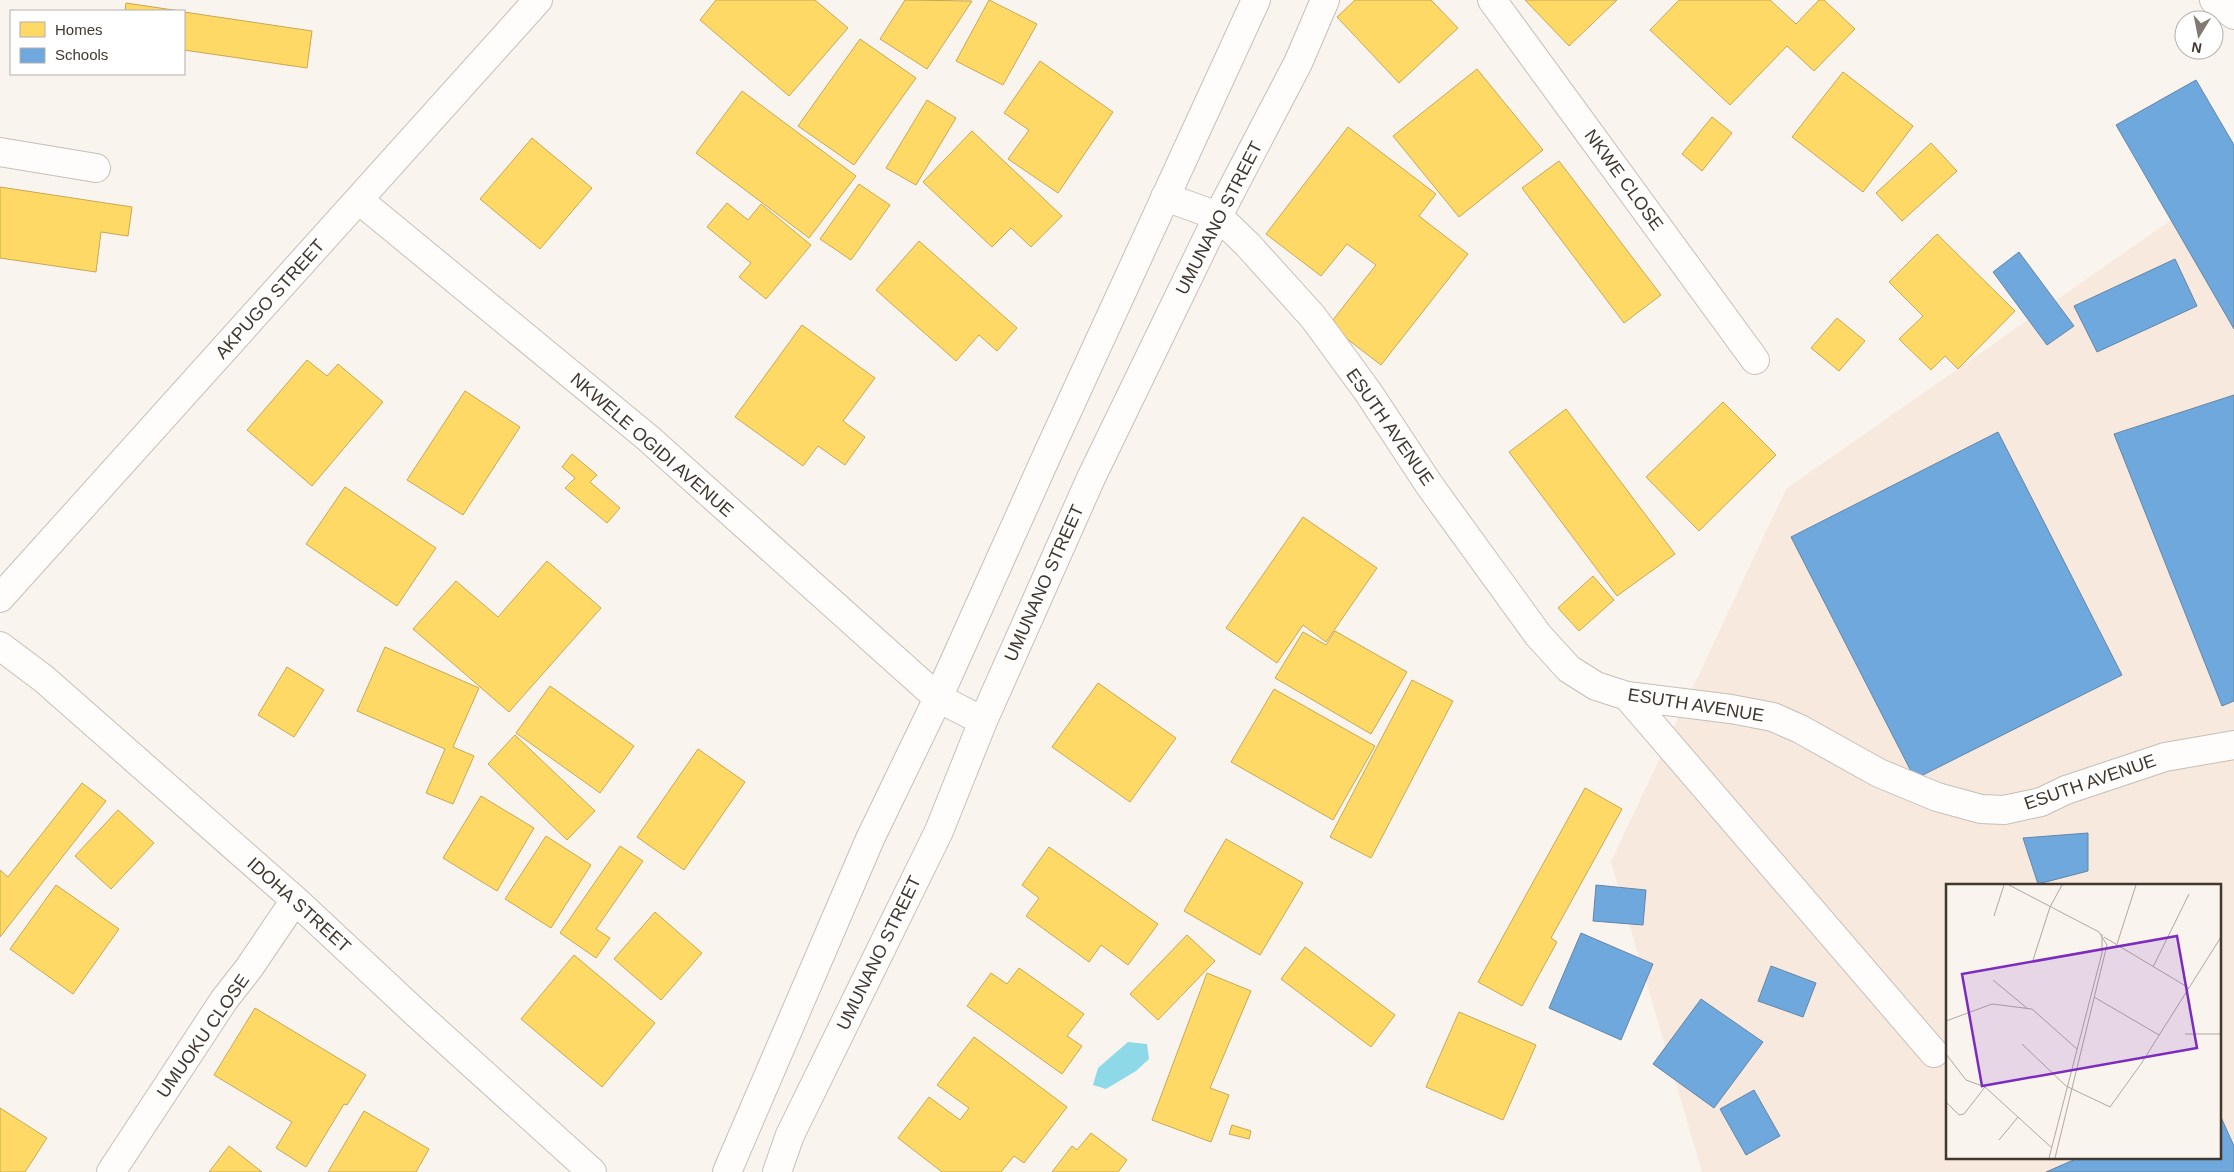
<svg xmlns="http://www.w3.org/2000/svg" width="2234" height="1172" viewBox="0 0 2234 1172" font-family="Arial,sans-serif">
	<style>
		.built { fill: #f7e9dd; fill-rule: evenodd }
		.water { fill: #8ed9e7 }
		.homes { fill: #ffd966; stroke: #c6a855 }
		.schools { fill: #6fa8dc; stroke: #6286a8 }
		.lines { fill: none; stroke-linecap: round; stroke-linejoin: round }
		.minor-casing { stroke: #c6bfb8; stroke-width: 30 }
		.minor { stroke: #fefdfc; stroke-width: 28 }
		.labels { text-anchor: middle; stroke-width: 5; stroke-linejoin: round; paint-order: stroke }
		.street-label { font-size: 18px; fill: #42372e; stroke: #fff }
		.inset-road { fill: none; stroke: #b0a8a1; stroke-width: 1 }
		.view { fill: #7b2cbf; fill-opacity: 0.15; stroke: #7b2cbf; stroke-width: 2.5 }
		.inset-edge { fill: none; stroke: #42372e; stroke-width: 2.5 }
	</style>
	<rect width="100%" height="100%" fill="#faf4ee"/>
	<!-- built -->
	<path class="built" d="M2234,176V1172H1702L1611,862L1786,489ZM1948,886H2220V1158H1948Z"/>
	<!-- water -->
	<path class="water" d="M1128,1042L1147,1044L1149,1059L1136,1071L1106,1089L1093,1085L1098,1068Z"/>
	<!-- homes -->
	<path class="homes" d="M716,0H815L848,28L789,96L700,20Z
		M905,0L972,1L927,69L880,39Z
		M989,0L1037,24L1003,85L956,61Z
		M1355,0H1431L1458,28L1399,83L1337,17Z
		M1525,0H1617L1569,46Z
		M1679,0H1770L1796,24L1819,0H1824L1855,29L1814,71L1787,46L1730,105L1650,30Z
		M126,3L180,11H125Z
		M184,12L312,31L307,68L184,50Z
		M860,39L916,78L854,165L798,126Z
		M1040,61L1113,112L1058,193L1008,159L1029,130L1004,113Z
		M1477,69L1543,150L1459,217L1393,136Z
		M1843,72L1913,126L1863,192L1792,137Z
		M742,91L856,176L809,238L696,153Z
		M927,100L956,118L916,185L886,168Z
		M1712,117L1732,133L1702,171L1682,154Z
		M1348,127L1436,194L1419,216L1468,254L1381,365L1329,325L1376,265L1347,244L1321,276L1266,234Z
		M972,131L1062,216L1031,247L1011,228L992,247L923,182Z
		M532,138L592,188L540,249L480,199Z
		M1931,143L1957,171L1902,221L1876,193Z
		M1559,161L1661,295L1624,323L1522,188Z
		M859,184L890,205L851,260L820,239Z
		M0,187L132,207L128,236L101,232L96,272L0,258Z
		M727,203L748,220L761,204L811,245L766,299L739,277L751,263L707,227Z
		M1937,234L2015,311L1958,369L1945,356L1931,370L1899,339L1923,316L1889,282Z
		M919,241L1017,328L997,351L979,335L956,361L876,290Z
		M1837,318L1865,341L1839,371L1811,348Z
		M802,325L875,378L843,421L865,437L845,465L818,446L803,466L735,417Z
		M307,360L327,376L338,364L383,402L312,486L247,430Z
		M465,391L520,427L463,515L407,480Z
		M1723,402L1776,455L1699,531L1646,477Z
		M1566,409L1675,554L1617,596L1509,452Z
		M572,454L597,475L590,482L620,508L607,523L565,488L575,478L562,467Z
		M345,487L436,548L397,606L306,544Z
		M1303,517L1377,568L1326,642L1303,625L1277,663L1226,628Z
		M547,561L601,608L509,712L413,629L456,581L498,617Z
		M1593,576L1614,600L1579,631L1558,608Z
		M1335,631L1407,672L1371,734L1275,678L1303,632L1326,645Z
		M385,647L479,688L453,747L474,756L453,804L426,793L445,749L357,711Z
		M287,667L324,690L294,737L258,715Z
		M1412,680L1453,701L1371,858L1330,837Z
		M1098,683L1176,738L1130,802L1052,747Z
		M550,686L634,746L600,793L516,733Z
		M1274,689L1375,746L1333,820L1231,762Z
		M515,735L595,811L567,840L488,764Z
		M698,749L745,782L684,870L637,837Z
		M82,783L106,801L0,937V870L8,877Z
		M1585,788L1622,809L1551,938L1557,942L1522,1006L1478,982Z
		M481,796L534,828L497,891L443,858Z
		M118,810L154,843L111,889L75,856Z
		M546,836L591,865L551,928L505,899Z
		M1226,839L1303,883L1260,955L1184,911Z
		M620,846L643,861L596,929L610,938L596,958L560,933Z
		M1049,847L1158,924L1128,965L1101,945L1089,962L1026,916L1039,898L1022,885Z
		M56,885L119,929L73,994L10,949Z
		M655,912L702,953L661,1000L614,959Z
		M1187,935L1215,961L1158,1020L1130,994Z
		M1305,947L1395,1015L1371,1047L1281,979Z
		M574,955L655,1023L602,1087L521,1019Z
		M1019,968L1084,1014L1067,1036L1082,1046L1062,1074L967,1006L991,973L1007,984Z
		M1207,973L1251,991L1210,1088L1229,1095L1211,1142L1152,1120Z
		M255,1008L366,1075L347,1105L344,1104L306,1167L276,1148L292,1122L214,1075Z
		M1459,1012L1536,1045L1503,1120L1426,1087Z
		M974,1037L1067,1107L1024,1163L1014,1156L1001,1172H942L898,1138L929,1097L960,1120L969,1108L937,1085Z
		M0,1108L47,1138L25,1172H0Z
		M364,1111L429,1149L416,1172H328Z
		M1232,1125L1251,1131L1249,1139L1229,1134Z
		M1091,1133L1127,1160L1118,1172H1052L1072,1146L1077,1150Z
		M229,1146L262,1172H209Z"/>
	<!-- schools -->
	<path class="schools" d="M2196,80L2234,145V329L2116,125Z
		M2019,252L2074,326L2047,345L1993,272Z
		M2175,259L2197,306L2097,352L2074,306Z
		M2234,395V701L2222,706L2114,434Z
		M1998,432L2122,675L1915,779L1791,537Z
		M2088,833V871L2038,884L2023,838Z
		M1596,885L1646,890L1643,925L1593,921Z
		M1581,933L1653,964L1621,1040L1549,1008Z
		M1771,966L1816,983L1803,1017L1758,1001Z
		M1701,999L1763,1042L1714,1108L1653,1064Z
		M1754,1090L1780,1136L1746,1155L1720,1109Z
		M2220,1115L2234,1146V1172H2046L2078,1158H2220Z"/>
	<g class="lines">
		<!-- minor casing -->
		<g class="minor-casing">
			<path id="minor" d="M1492,0L1755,360
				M2214,0L2234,15
				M0,152L96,168
				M1165,197L1218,216L1248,245L1313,317L1368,392L1430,486L1538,635L1569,669L1596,686L1627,696L1731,709L1773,717L1800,729L1879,773L1937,797L1981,809L2004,810L2041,802L2066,790L2165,757L2234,745
				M359,200L648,438L938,698L983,721
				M0,598L538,0
				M0,646L44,679L295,900L416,1013L592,1172
				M1627,696L1934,1053
				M111,1172L224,1000L249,968L295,900
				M727,1172L870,839L938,698L1048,453L1256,0
				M777,1172L790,1135L939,831L983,721L1091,478L1218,216L1298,63L1325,0"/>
		</g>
		<!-- minor -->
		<use href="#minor" class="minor"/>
	</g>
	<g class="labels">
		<!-- street labels -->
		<g class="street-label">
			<text transform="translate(1624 180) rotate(54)" y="6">NKWE CLOSE</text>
			<text transform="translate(1219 218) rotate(-63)" y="6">UMUNANO STREET</text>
			<text transform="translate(270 299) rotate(-48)" y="6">AKPUGO STREET</text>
			<text transform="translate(1390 427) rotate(55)" y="6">ESUTH AVENUE</text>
			<text transform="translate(652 445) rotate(41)" y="6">NKWELE OGIDI AVENUE</text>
			<text transform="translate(1044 583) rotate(-66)" y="6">UMUNANO STREET</text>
			<text transform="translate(1696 705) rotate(9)" y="6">ESUTH AVENUE</text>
			<text transform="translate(2090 782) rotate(-19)" y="6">ESUTH AVENUE</text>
			<text transform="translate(299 905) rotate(42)" y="6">IDOHA STREET</text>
			<text transform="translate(879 953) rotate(-64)" y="6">UMUNANO STREET</text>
			<text transform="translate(203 1036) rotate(-55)" y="6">UMUOKU CLOSE</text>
		</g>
	</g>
	<!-- overview -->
	<g transform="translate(1946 884)">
		<rect width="275" height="275" fill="#faf4ee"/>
		<path class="inset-road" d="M63,1L153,48L161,61L109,274M48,32L58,1M158,53L243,104M171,60L190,1M87,76L104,23L116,1M207,83L243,10M47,96L82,125M148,113L213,151M0,137L46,120L86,125L131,165M239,150H275M76,160L120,202L164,223L195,180L275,53M0,170L20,196L39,203M0,218L13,231L18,230L39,203L106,264M53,256L72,233M103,274L156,69V50"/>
		<path class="view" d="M231,52L251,164L36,202L16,90Z"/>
		<rect width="275" height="275" class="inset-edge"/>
	</g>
	<!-- legend -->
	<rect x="10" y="10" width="175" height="65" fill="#ffffff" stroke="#b3afab"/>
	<rect x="20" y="22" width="25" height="15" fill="#ffd966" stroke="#b3afab"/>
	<text x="55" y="35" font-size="15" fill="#42372e">Homes</text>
	<rect x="20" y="48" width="25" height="15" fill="#6fa8dc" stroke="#b3afab"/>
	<text x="55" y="60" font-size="15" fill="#42372e">Schools</text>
	<!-- north arrow -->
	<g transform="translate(2199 35) rotate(190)"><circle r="24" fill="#ffffff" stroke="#b3afab"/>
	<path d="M0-4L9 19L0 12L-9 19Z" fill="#827971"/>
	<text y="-8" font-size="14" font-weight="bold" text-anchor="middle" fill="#42372e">N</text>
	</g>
</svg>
